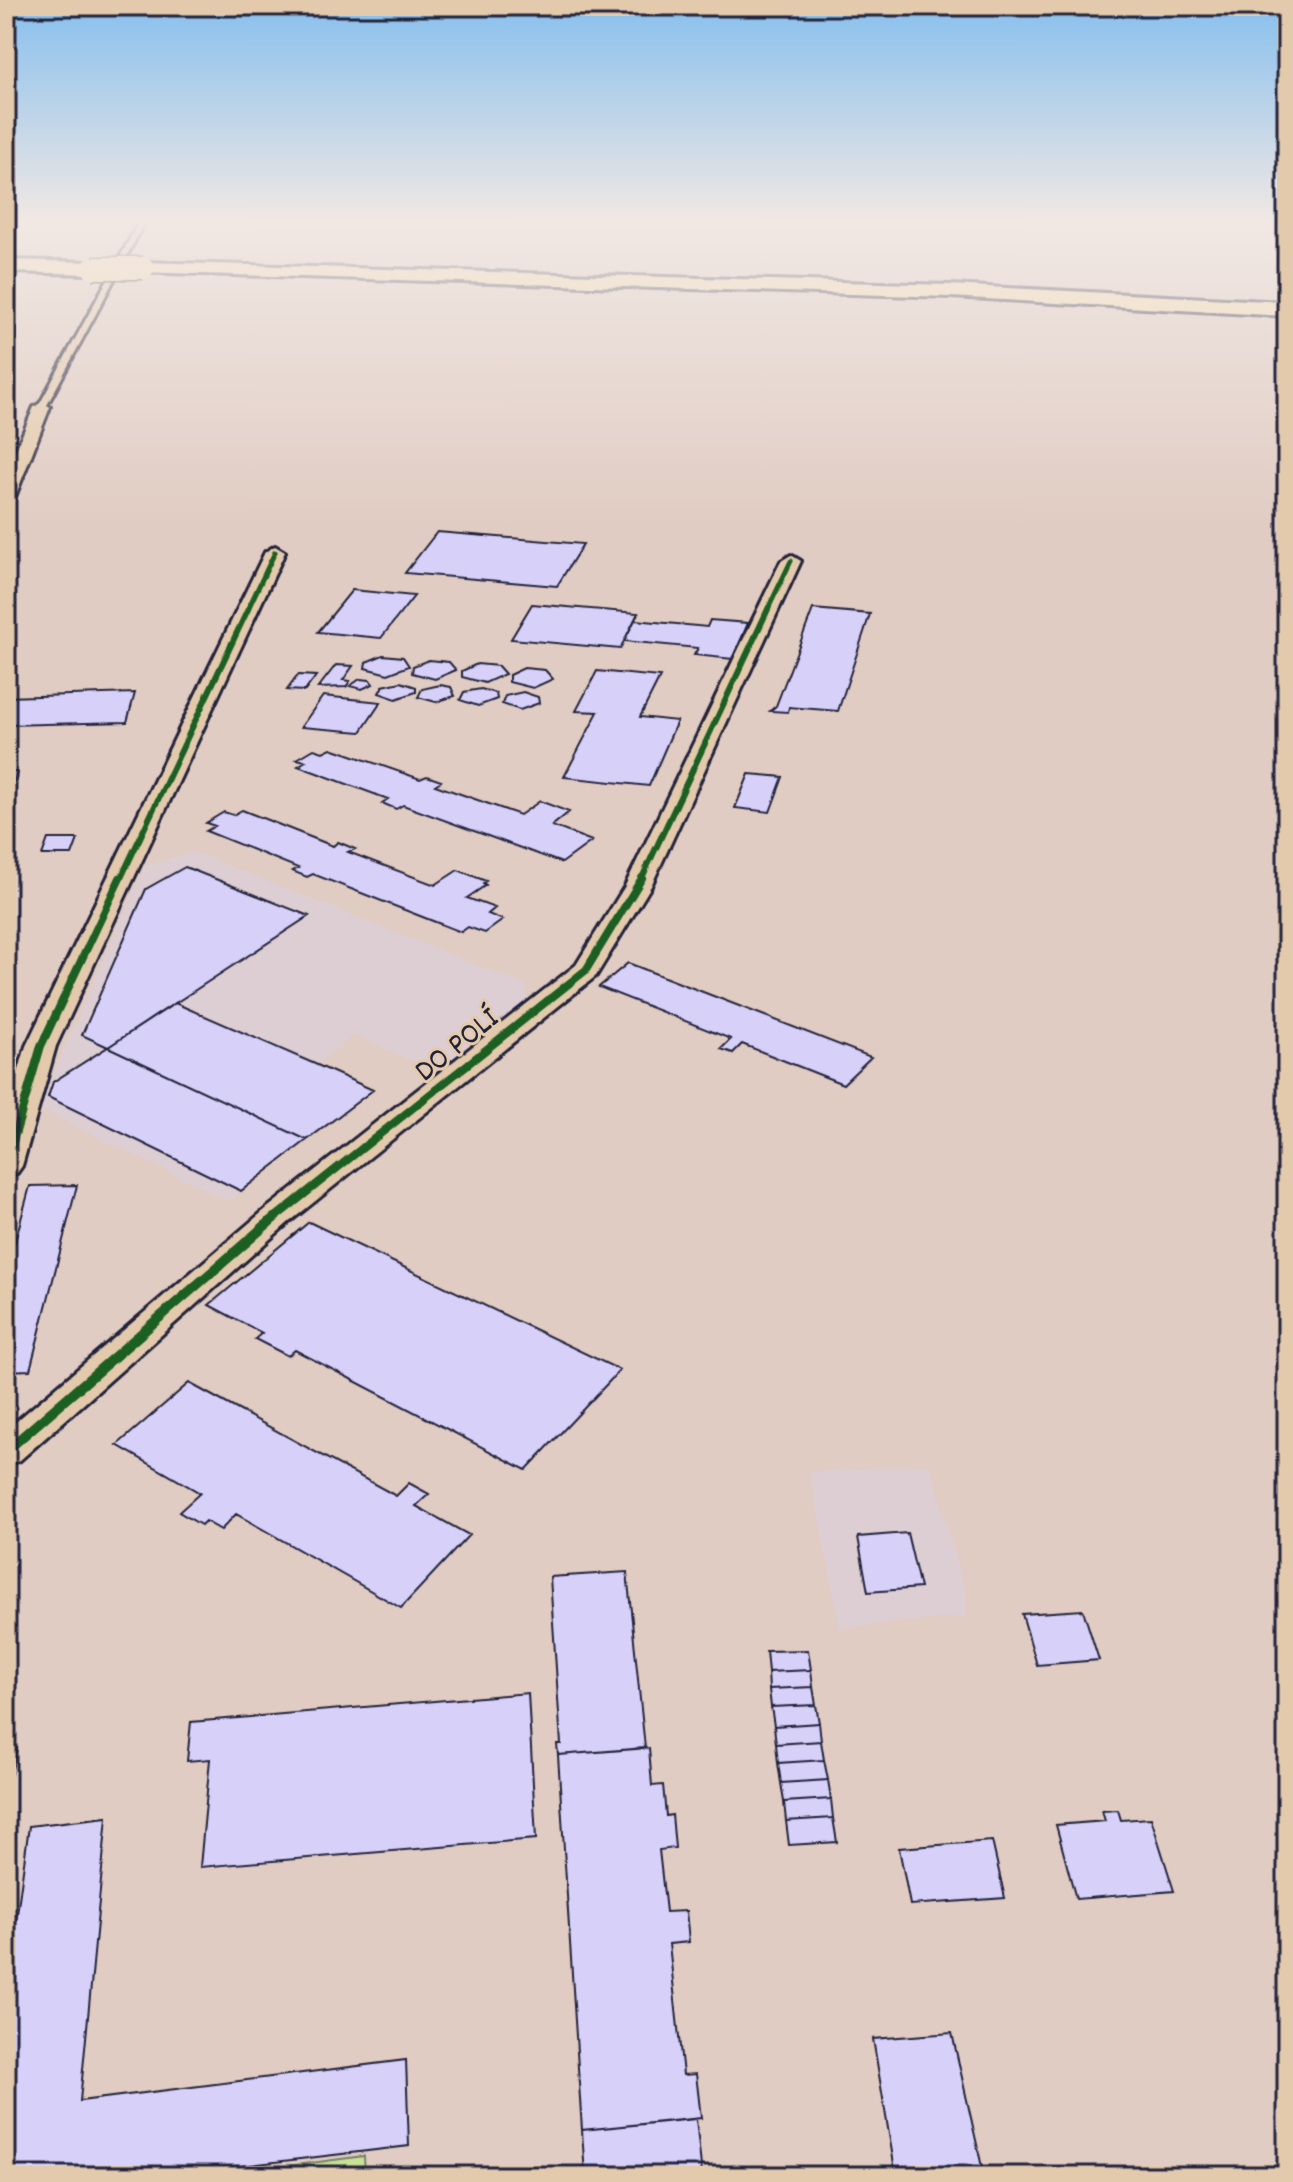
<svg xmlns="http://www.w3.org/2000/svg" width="1293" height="2182" viewBox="0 0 1293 2182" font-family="Dekko,sans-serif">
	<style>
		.built { fill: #ddced4 }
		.green { fill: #c7e197; stroke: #748269; stroke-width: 2 }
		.building { fill: #d7d1fa; stroke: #22223b; stroke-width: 2 }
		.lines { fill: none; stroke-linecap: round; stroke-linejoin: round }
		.lane-casing { stroke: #22223b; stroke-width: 6 }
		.street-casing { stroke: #22223b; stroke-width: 6 }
		.primary-casing { stroke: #22223b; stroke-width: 6 }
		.lane { fill: #e4caac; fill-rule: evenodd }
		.street { fill: #e4caac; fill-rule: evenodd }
		.primary { fill: #f8deab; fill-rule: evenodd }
		.primary-bridge-casing { stroke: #22223b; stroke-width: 25; stroke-linecap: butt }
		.primary-bridge { stroke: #f8deab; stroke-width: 22 }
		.cycleway-far3-casing { stroke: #e4caac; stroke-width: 8 }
		.cycleway-far2-casing { stroke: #e4caac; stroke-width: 10 }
		.cycleway-far1-casing { stroke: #e4caac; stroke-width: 13 }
		.cycleway-casing { stroke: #e4caac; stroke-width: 15 }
		.cycleway-far3 { stroke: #1b5e20; stroke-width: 5 }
		.cycleway-far2 { stroke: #1b5e20; stroke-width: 6 }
		.cycleway-far1 { stroke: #1b5e20; stroke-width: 8 }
		.cycleway { stroke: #1b5e20; stroke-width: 10 }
		.labels { text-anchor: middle; stroke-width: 6; stroke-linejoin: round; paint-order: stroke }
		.street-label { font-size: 32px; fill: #22223b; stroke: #e4caac }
	</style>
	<rect width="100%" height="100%" fill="#e0ccc3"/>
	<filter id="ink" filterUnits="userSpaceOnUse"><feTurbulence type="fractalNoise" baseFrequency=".0125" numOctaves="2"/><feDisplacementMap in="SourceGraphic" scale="16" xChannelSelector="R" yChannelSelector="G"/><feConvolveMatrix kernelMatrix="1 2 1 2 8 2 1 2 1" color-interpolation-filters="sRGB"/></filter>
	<g filter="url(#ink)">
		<!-- built -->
		<path class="built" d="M194,852L525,985L529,1005L449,1067L431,1070L355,1035L316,1065L373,1090L229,1201L38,1108L145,866Z
			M930,1464L967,1600L966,1616L840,1628L810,1472Z"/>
		<!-- green -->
		<path class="green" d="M364,2156L365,2176H220V2175Z"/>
		<!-- building -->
		<path class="building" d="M437,532L583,544L557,586L405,573Z
			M352,590L414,596L381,638L318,632Z
			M532,604L638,613L620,649L511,639Z
			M813,609L870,614L838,711L789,707L788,712L770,711L776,706Z
			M635,620L707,627L710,620L748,623L733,659L694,655L698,648L624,641Z
			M383,655L403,657L409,666L388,674L365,668L366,662Z
			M429,660L449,662L456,670L435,679L412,673L413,666Z
			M477,664L498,666L505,674L485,683L462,677V671Z
			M336,665L353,666L343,680L350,681L346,687L318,688Z
			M524,668L545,670L553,679L533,688L509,682V675Z
			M597,671L660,677L640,717L677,721L649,786L564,777L598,712L576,711Z
			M298,675L316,676L305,691L287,690Z
			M360,679L370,680L373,684L362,689L350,686Z
			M401,682L416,687V692L396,699L379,693L383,686Z
			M440,685L451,687L455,696L436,702L418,697L422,689Z
			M481,689L496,693L497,699L478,706L460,700L464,692Z
			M523,692L538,697L539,703L520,710L502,704L505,696Z
			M135,693L127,722L6,725V697Z
			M323,696L381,702L361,732L301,727Z
			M331,748L420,779L427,776L441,781L435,785L520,815L540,801L569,812L552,826L592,841L562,863L403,805L396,809L382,803L388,799L298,766L306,761L297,759L314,749L323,752Z
			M6,772H17L9,797H6Z
			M749,774L783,777L770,812L735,808Z
			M242,810L333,846L338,842L355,849L348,852L435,885L458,870L486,881L483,883L486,885L467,898L495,908L488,914L503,920L485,933L468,927L461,932L313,874L307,877L292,871L298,868L206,831L215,826L206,823L224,812L233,815Z
			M48,839H78L72,855H42Z
			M185,867L309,916L108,1047L82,1035L146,889Z
			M628,963L871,1057L843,1084L742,1044L733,1053L721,1049L731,1039L599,987Z
			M175,1003L315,1064L373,1090L307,1140L108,1047Z
			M108,1047L307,1140L241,1191L48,1097L53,1082Z
			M77,1185L30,1370L6,1371V1275L30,1186Z
			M309,1222L620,1370L526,1470L295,1350L288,1356L255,1339L262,1333L209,1305Z
			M189,1383L396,1496L409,1483L429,1494L416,1506L469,1535L401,1608L236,1514L221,1530L205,1521L201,1525L179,1512L200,1493L117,1445Z
			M907,1533L920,1588L868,1592L858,1537Z
			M627,1572L645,1748L558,1755L557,1744H561L550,1577Z
			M1083,1610L1099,1660L1037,1665L1022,1614Z
			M808,1650L811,1670L768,1672L766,1651Z
			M811,1670L813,1687L769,1689L768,1672Z
			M813,1687L816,1705L771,1707L769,1689Z
			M528,1693L536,1839L200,1867L210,1759L187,1761L191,1722Z
			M816,1705L819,1723L774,1726L771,1707Z
			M819,1723L821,1741L776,1744L774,1726Z
			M821,1741L824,1760L778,1763L776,1744Z
			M6,1748H17L6,1794Z
			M649,1748L652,1786L663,1785L666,1816L672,1815L675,1848L659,1850L666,1912L686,1911L689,1942L669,1944L683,2075L696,2074L701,2118L582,2130L558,1755Z
			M824,1760L828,1780L781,1783L778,1763Z
			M828,1780L831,1799L784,1802L781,1783Z
			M831,1799L833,1818L786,1821L784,1802Z
			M1118,1810L1121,1820L1151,1818L1174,1891L1076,1899L1056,1825L1105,1821L1102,1811Z
			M107,1817L80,2101L406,2060L409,2146L158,2176H6V1995L29,1826Z
			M833,1818L837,1842L789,1845L786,1821Z
			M992,1841L1005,1898L910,1905L899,1848Z
			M952,2033L984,2176H896L873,2039Z
			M696,2119L702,2176H585L582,2130Z"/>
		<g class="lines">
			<!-- lane casing -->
			<g class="lane-casing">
				<path id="lane" d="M140,220H146L46,407L39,409L38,407Z"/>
			</g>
			<!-- street casing -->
			<g class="street-casing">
				<path id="street" d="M42,402L50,407L15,497L6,503V474L34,407Z
					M275,546L285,552L56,1046L22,1166L17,1173L6,1176V1114L26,1046L265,552Z
					M791,555L801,561L651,886L596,976L288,1223L19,1461L6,1465V1430L266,1209L576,965L625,886L781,561Z"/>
			</g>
			<!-- primary casing -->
			<g class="primary-casing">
				<path id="primary" d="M6,260L93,262L103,268L93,274L6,272Z
					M143,262L950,285L1287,302V316L950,297L136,272L133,268L136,264Z"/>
			</g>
			<!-- lane -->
			<use href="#lane" class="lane"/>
			<!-- street -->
			<use href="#street" class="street"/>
			<!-- primary -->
			<use href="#primary" class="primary"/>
			<!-- primary-bridge casing -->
			<g class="primary-bridge-casing">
				<path id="primary-bridge" d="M93,268H143"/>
			</g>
			<!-- primary-bridge -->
			<use href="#primary-bridge" class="primary-bridge"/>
			<!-- cycleway-far3 casing -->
			<g class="cycleway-far3-casing">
				<path id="cycleway-far3" d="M248,609L275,552
					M768,609L791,561"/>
			</g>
			<!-- cycleway-far2 casing -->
			<g class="cycleway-far2-casing">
				<path id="cycleway-far2" d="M120,880L249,607
					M641,880L769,607"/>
			</g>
			<!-- cycleway-far1 casing -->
			<g class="cycleway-far1-casing">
				<path id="cycleway-far1" d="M6,1166L41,1046L120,878
					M272,1220L586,970L642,878"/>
			</g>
			<!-- cycleway casing -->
			<g class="cycleway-casing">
				<path id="cycleway" d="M6,1451L274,1218"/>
			</g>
			<!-- cycleway-far3 -->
			<use href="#cycleway-far3" class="cycleway-far3"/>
			<!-- cycleway-far2 -->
			<use href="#cycleway-far2" class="cycleway-far2"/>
			<!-- cycleway-far1 -->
			<use href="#cycleway-far1" class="cycleway-far1"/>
			<!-- cycleway -->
			<use href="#cycleway" class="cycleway"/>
		</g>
	</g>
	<!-- sky -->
	<linearGradient id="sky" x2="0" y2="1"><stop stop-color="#87bfee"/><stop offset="0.42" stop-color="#f1e8e4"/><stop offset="1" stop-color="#f1e8e4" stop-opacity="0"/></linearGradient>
	<rect width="1293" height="526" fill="url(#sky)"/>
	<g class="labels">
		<!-- street labels -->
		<g class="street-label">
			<text transform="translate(455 1043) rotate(-39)" y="11">DO POLÍ</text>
		</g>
	</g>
	<!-- margin -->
	<rect width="1293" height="2182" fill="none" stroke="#e4caac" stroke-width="32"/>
	<rect x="16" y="16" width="1261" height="2150" fill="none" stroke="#22223b" stroke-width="3" filter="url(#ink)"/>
</svg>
